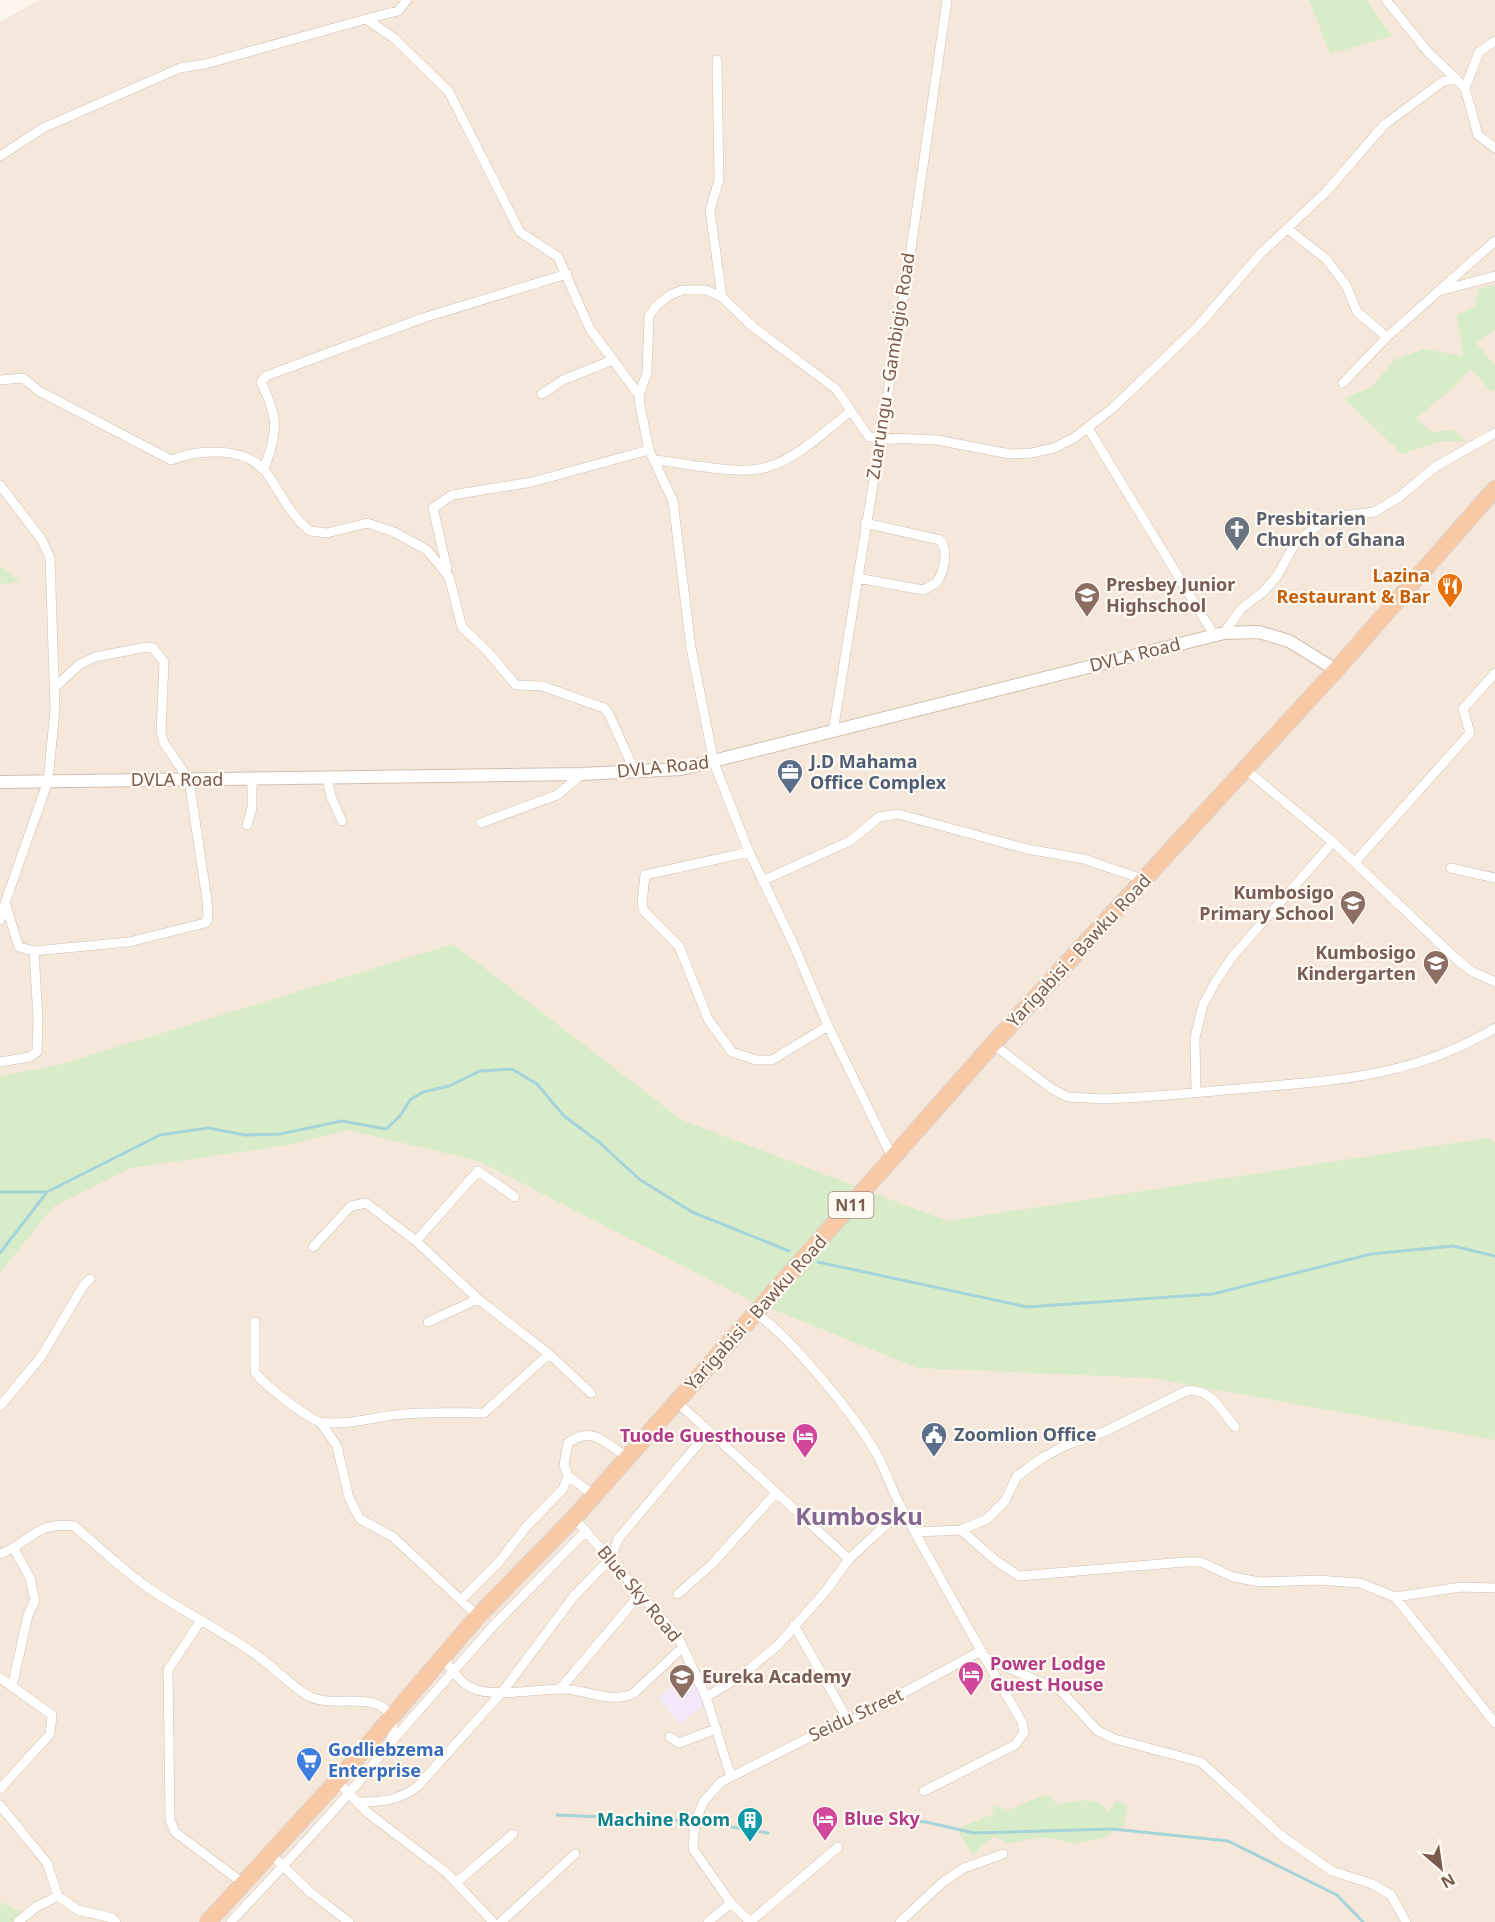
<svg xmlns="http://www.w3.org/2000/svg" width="1495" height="1922" viewBox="0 0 1495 1922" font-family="'Noto Sans',sans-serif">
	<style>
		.residential { fill: #f5e8da }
		.education { fill: #f3e8fa }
		.green { fill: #d8ecc9 }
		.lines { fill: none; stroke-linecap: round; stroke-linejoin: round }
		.stream { stroke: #a5d3da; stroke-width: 3 }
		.minor-casing { stroke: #d1beb0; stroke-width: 10 }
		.tertiary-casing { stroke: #d1beb0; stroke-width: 14 }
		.trunk-casing { stroke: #dad1cd; stroke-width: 18 }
		.minor { stroke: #fff; stroke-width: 9 }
		.tertiary { stroke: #fff; stroke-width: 12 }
		.trunk { stroke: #f9c8a4; stroke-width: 16 }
		.labels { text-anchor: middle; stroke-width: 4.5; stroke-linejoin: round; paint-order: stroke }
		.shield { fill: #fffaf3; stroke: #a28b7f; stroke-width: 1.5 }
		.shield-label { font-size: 16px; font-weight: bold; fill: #7a5c4d }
		.street-label { font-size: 18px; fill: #7a5c4d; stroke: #fffaf3 }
		.worship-label { font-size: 18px; font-weight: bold; fill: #5b616d; stroke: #fffaf3; text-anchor: start }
		.food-label { font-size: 18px; font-weight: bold; fill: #c56008; stroke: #fffaf3; text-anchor: end }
		.education-label { font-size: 18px; font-weight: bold; fill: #785e54; stroke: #fffaf3; text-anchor: start }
		.service-label { font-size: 18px; font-weight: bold; fill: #4e5e75; stroke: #fffaf3; text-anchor: start }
		.hotel-label { font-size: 18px; font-weight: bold; fill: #b23c85; stroke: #fffaf3; text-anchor: start }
		.shop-label { font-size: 18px; font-weight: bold; fill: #366cbe; stroke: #fffaf3; text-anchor: start }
		.culture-label { font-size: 18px; font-weight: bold; fill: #0d838f; stroke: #fffaf3; text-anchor: end }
		.district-label { font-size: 24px; font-weight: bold; fill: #846695; stroke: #fffaf3 }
	</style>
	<rect width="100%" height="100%" fill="#fdf6ec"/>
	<!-- residential -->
	<path class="residential" d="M39,0H1495V1922H0V22Z"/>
	<!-- education -->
	<path class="education" d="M691,1673L705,1704L680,1724L658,1697Z"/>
	<!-- green -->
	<path class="green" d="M1309,0H1370L1368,2L1392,36L1330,54Z
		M1492,285L1495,287V330L1476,343L1495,365V390L1492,392L1471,369L1452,389L1416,418L1432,432L1455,430L1467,442L1442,441L1402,454L1344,399L1373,386L1394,360L1424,349L1463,356L1457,315L1475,306L1479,289Z
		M0,566L20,582L0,584Z
		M453,944L682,1120L947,1221L1487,1138L1495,1142V1440L1151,1378L918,1368L747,1299L479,1161L348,1130L289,1145L131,1168L53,1207L0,1273V1076L58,1065Z
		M1047,1794L1058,1805C1078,1801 1095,1794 1109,1813L1115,1801L1129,1806L1123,1826L1103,1838L1073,1844L1052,1838H1033L1008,1844L994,1836L972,1855L957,1829L991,1815L995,1806L1008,1810Z
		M0,1902L20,1911L27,1922H0Z"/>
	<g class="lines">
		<!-- stream -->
		<path class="stream" d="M0,1192H46
			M0,1253L47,1192L160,1135L208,1128L245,1135L280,1134L342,1121L386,1129L400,1116L410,1100L423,1092L449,1086L480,1071L512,1069L537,1084L564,1116L599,1142L639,1179L692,1212L789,1251
			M818,1262L1027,1307L1213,1294L1371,1254L1453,1246L1495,1256
			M557,1815L695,1821L768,1833
			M909,1821L926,1822L974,1833L1113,1829L1228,1841L1337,1895L1363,1922"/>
		<!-- minor casing -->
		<g class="minor-casing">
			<path id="minor" d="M1386,0L1428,52L1465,88L1478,135L1495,148
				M366,19L398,11L407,0
				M717,60L719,180L710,210L722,297
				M1465,88L1479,52L1495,41
				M0,156L43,128L180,68L205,64L366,19L394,38L449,92L520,232L558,257L590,329L639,395
				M1288,229L1326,259L1346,285L1357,312L1387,337
				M1439,291L1495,276
				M0,380L23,378L39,391L171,460C198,449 245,446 266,472C280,491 290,516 310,531L327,533L367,523L394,532L427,550L449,577L462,627L488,652L516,685L542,686L604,708L609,714L635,772
				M1343,383L1387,337L1495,241
				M542,394L563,380L613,360
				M1088,428L1214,635
				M655,460C687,463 741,477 770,466C799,457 826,430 850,412
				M264,470C277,430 280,421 261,382L266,376L423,318L567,274
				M0,485L42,540L50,558L55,710L48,781L5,903L19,947L34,951L129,942L205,923L208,919L207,900L189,780L164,743L161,733L164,662L153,648L146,647L95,657L80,664L55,687
				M447,569L433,508L452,495L532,482L649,450
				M857,578L923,590L936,583C944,573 949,550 940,540L865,523
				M1224,633L1242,608L1263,592L1277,576L1296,542L1324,521L1334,517L1374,512L1398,498L1435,467L1495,433
				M833,732L910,256L947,0
				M1245,769L1333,842L1454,957L1471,971L1495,982
				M327,778L331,797L342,821
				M481,823L557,795L582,774
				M247,825L252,808V780
				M749,852L645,875L642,904L644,911L679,946L708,1019L732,1052L756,1060H772L828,1026
				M1355,862L1470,733L1463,709L1495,673
				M1451,868L1495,878
				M762,881L850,841L879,817L898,814L1027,849L1084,859L1145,880
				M0,920L5,903
				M993,1044L1052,1089L1068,1097L1104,1099C1152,1097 1201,1092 1249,1088C1340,1080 1415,1076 1495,1028
				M0,1062L29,1057L37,1052L38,1019L34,951
				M1196,1092L1195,1038L1203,1005L1216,981L1233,956L1333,842
				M892,1157L828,1026L793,943L749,852L714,763L691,648L673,501L649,450L640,405L639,395L647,373L649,316L656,306L670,295L683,290H706L722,297L753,327L836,389L869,437L937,440L1010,454L1032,453L1054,448L1074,438L1114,407L1198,326L1261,253L1326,192L1384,125L1442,82L1456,78
				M416,1241L478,1171L515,1197
				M313,1247L351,1206L366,1203L416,1241L478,1299L549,1354L591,1393
				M757,1314C793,1340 856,1417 878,1456C887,1474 893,1493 903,1511C942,1581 981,1652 1022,1722L1024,1732L1015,1745L924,1791
				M255,1322V1372C262,1383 309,1420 321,1422C347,1426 378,1416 404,1414C430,1412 457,1413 484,1413L549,1354
				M428,1322L478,1299
				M677,1402L849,1559
				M0,1406L41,1357L83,1286L90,1279
				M320,1422L337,1446L349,1498L360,1519L393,1537L478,1616
				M568,1476L594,1495
				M574,1518L678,1637L706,1697L731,1777
				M961,1530L987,1519L1005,1501L1017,1476L1042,1458L1064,1446L1106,1431L1186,1391C1210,1387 1221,1410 1235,1427
				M916,1532L961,1530L995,1560L1019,1576L1185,1562H1201L1233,1577L1260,1582L1318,1580L1360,1583L1395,1597L1461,1587L1495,1588
				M0,1554C31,1542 36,1521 74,1526C98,1546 121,1568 147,1587C183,1612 223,1631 259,1657C276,1669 291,1686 309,1696C333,1711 395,1683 393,1733C393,1753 253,1897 231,1922
				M678,1594L712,1564L775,1494
				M1395,1597L1495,1723
				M461,1600L499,1562L526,1527L563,1489L568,1476L564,1465L568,1443C592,1425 605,1443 627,1457
				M201,1620L168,1670L170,1820L175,1832L244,1884
				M794,1625L849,1722
				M984,1657L1061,1691L1098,1731L1115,1739L1201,1762L1283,1837L1332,1871L1372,1884L1391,1895L1406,1922
				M443,1658C451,1668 460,1683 472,1688C492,1698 537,1689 560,1689C584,1688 611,1705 634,1693L683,1647
				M0,1678L52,1715L50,1734L0,1789
				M12,1687L28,1615L35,1600L30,1578L14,1549
				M561,1688L640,1594
				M706,1697L741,1676L778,1645L825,1592L849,1559L902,1510
				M670,1737L679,1743L716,1729
				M392,1741L493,1626L586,1531
				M337,1781L368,1813L447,1873L493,1922
				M357,1802C382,1802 398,1801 418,1786L503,1691L574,1596L611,1558L618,1539L709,1431
				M0,1805L47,1863L58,1896L78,1910L112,1918L116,1922
				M278,1861L310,1892L349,1922
				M457,1882L513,1834
				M18,1922L36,1907L58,1896
				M501,1922L575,1854
				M708,1922L731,1903
				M750,1922L731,1903L693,1849L695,1821L704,1801L721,1782L812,1736L849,1722L981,1651
				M750,1922L838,1847
				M900,1922L943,1882L964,1868L1003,1854"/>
		</g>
		<!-- tertiary casing -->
		<g class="tertiary-casing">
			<path id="tertiary" d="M0,782L582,774L681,769L1224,633L1259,632L1289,641L1336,670"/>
		</g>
		<!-- trunk casing -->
		<g class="trunk-casing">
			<path id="trunk" d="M208,1922L337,1781L478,1616L574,1518L993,1044L1336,670L1495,489"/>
		</g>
		<!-- minor -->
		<use href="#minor" class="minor"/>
		<!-- tertiary -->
		<use href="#tertiary" class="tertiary"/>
		<!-- trunk -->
		<use href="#trunk" class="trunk"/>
	</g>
	<!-- icons -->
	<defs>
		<g id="church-pin" transform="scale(1.35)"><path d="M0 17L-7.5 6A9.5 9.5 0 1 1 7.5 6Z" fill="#6b7280" stroke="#fffaf3"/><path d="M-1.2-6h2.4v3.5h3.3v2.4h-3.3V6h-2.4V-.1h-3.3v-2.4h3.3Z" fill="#fff"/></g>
		<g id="restaurant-pin" transform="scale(1.35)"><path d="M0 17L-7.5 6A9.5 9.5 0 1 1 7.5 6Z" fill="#e8710a" stroke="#fffaf3"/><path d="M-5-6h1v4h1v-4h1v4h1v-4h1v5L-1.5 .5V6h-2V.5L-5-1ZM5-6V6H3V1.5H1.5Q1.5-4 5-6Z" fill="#fff"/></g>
		<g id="school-pin" transform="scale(1.35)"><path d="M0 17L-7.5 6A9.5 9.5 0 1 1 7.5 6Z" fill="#8d6e63" stroke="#fffaf3"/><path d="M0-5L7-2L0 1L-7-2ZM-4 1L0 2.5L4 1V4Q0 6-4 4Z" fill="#fff"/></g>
		<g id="office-pin" transform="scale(1.35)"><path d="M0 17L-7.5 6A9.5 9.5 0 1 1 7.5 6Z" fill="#5c6f8a" stroke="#fffaf3"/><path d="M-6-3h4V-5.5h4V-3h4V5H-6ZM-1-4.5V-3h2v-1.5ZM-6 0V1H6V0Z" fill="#fff"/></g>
		<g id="civic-pin" transform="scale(1.35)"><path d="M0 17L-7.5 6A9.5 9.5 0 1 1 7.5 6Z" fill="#5c6f8a" stroke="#fffaf3"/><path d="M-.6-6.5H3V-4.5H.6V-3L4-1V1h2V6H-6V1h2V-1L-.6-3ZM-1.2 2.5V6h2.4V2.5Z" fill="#fff"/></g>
		<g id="hotel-pin" transform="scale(1.35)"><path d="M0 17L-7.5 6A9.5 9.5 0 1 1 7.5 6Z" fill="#d1479c" stroke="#fffaf3"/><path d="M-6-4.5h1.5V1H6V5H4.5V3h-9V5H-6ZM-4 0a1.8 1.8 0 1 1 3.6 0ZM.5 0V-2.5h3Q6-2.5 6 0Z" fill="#fff"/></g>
		<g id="supermarket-pin" transform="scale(1.35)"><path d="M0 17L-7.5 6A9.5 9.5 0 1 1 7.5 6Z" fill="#3f7fe0" stroke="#fffaf3"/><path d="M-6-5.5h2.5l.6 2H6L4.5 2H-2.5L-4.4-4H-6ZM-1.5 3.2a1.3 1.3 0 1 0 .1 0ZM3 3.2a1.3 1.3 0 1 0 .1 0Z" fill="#fff"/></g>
		<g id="building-pin" transform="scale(1.35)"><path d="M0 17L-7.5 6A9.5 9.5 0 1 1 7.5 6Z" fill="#0f9aa8" stroke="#fffaf3"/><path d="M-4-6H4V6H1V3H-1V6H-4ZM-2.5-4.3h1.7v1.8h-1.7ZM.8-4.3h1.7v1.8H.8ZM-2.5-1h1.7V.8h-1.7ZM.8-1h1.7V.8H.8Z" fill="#fff"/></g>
	</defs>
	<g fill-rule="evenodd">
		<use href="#church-pin" x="1237" y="529"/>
		<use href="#restaurant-pin" x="1450" y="586"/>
		<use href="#school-pin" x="1087" y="595"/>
		<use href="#office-pin" x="790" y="772"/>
		<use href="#school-pin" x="1353" y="903"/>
		<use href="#school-pin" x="1436" y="963"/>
		<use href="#civic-pin" x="934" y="1435"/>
		<use href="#hotel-pin" x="805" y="1436"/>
		<use href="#hotel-pin" x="971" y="1674"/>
		<use href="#school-pin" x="682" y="1677"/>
		<use href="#supermarket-pin" x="309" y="1760"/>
		<use href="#hotel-pin" x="825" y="1819"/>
		<use href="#building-pin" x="750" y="1820"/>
	</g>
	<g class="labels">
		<!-- shield labels -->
		<rect class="shield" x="828.5" y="1192" width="45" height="26" rx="4.5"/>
		<g class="shield-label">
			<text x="851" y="1211">N11</text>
		</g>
		<!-- street labels -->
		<g class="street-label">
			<text transform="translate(891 366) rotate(-81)" y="6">Zuarungu - Gambigio Road</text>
			<text transform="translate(1135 655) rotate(-14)" y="6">DVLA Road</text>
			<text transform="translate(663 767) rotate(-6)" y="6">DVLA Road</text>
			<text x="177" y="786">DVLA Road</text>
			<text transform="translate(1079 951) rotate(-47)" y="6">Yarigabisi - Bawku Road</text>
			<text transform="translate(756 1313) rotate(-48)" y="6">Yarigabisi - Bawku Road</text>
			<text transform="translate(639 1594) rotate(50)" y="6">Blue Sky Road</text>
			<text transform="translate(856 1715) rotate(-25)" y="6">Seidu Street</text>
		</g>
		<!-- worship labels -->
		<g class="worship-label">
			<text x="1256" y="525">Presbitarien<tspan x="1256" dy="21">Church of Ghana</tspan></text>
		</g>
		<!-- food labels -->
		<g class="food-label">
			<text x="1430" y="582">Lazina<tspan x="1430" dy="21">Restaurant &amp; Bar</tspan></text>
		</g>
		<!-- education labels -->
		<g class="education-label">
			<text x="1106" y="591">Presbey Junior<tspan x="1106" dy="21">Highschool</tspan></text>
			<text x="1334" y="899" text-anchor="end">Kumbosigo<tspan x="1334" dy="21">Primary School</tspan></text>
			<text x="1416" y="959" text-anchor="end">Kumbosigo<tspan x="1416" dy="21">Kindergarten</tspan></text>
			<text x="702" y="1683">Eureka Academy</text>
		</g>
		<!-- service labels -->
		<g class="service-label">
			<text x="810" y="768">J.D Mahama<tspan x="810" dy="21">Office Complex</tspan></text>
			<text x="954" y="1441">Zoomlion Office</text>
		</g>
		<!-- hotel labels -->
		<g class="hotel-label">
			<text x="786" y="1442" text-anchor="end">Tuode Guesthouse</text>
			<text x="990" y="1670">Power Lodge<tspan x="990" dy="21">Guest House</tspan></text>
			<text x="844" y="1825">Blue Sky</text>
		</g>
		<!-- shop labels -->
		<g class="shop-label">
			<text x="328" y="1756">Godliebzema<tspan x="328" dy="21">Enterprise</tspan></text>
		</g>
		<!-- culture labels -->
		<g class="culture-label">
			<text x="730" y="1826">Machine Room</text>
		</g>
		<!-- district labels -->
		<g class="district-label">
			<text x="859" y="1525">Kumbosku</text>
		</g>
	</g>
	<!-- north arrow -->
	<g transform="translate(1441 1868) rotate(151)" stroke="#fffaf3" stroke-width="4.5" paint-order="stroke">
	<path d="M0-4.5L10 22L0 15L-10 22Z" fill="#7a5c4d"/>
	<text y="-9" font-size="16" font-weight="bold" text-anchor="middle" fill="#7a5c4d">N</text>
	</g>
</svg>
